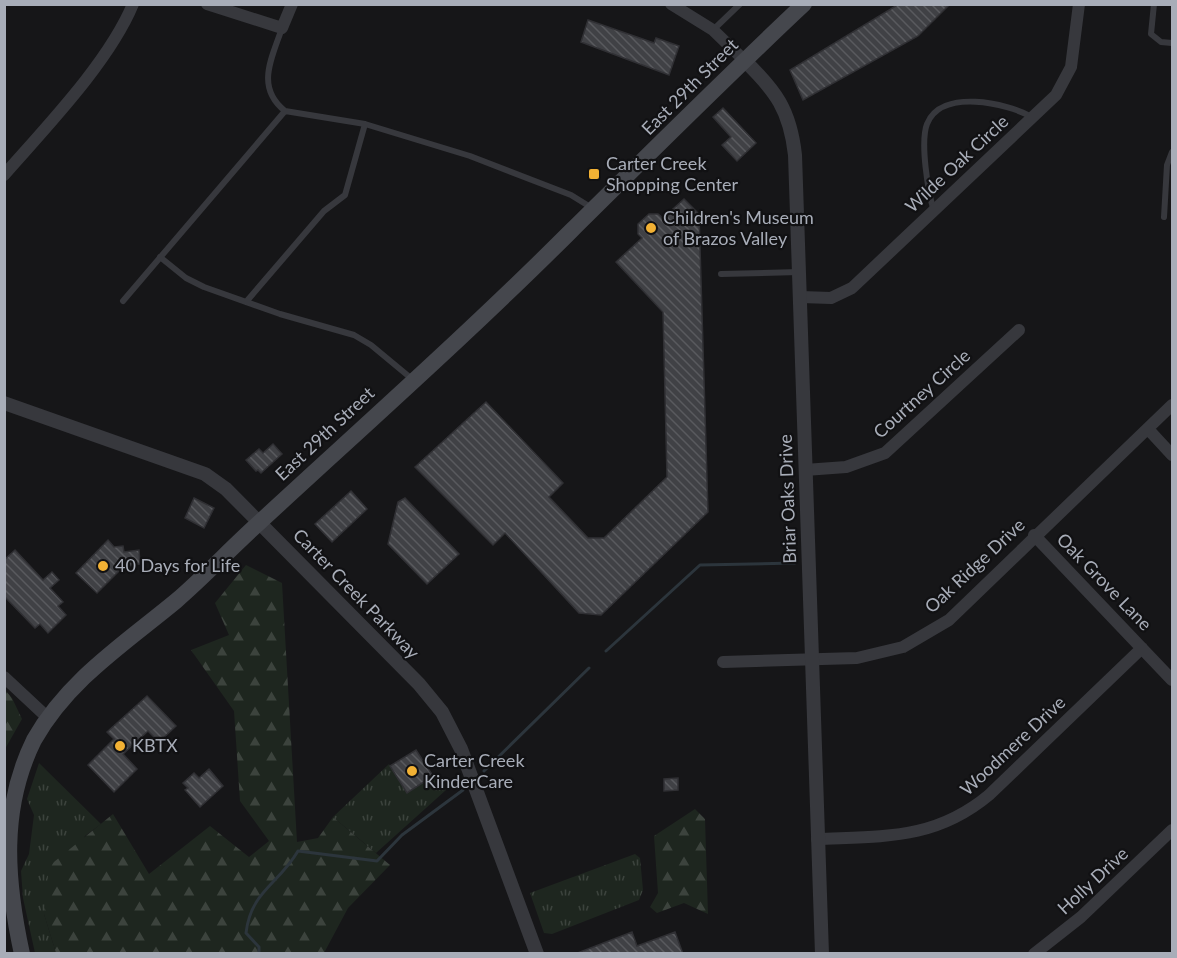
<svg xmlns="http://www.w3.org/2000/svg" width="1177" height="958" viewBox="0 0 1177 958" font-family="Lato,sans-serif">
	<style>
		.grass { fill: url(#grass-tufts) }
		.forest { fill: url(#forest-firs) }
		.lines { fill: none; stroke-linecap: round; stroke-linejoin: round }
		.stream { stroke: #2c353c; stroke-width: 3 }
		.building { fill: url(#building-back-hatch); stroke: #303034; stroke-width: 1.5 }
		.service { stroke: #37383d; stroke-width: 6 }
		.minor { stroke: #37383d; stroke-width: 12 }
		.tertiary { stroke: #37383d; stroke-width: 14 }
		.secondary { stroke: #45474d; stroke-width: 16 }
		.poi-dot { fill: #f2b134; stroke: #111113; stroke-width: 2 }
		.labels { text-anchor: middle; stroke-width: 4.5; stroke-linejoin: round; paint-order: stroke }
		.street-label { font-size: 18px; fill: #a8adb8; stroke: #111113 }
		.poi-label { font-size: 18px; fill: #a8adb8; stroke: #111113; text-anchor: start }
	</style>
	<defs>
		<pattern id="grass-tufts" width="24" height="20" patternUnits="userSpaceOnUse" patternTransform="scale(1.5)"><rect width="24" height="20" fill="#1e261f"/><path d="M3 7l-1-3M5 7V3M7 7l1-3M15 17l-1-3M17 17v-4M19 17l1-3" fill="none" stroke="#3c433d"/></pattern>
		<pattern id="forest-firs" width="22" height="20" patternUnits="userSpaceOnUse" patternTransform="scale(1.5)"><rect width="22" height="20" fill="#1e261f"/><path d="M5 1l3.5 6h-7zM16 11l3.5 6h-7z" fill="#3c433d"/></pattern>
		<pattern id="building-back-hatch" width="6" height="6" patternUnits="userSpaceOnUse" patternTransform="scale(1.5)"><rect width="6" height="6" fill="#404145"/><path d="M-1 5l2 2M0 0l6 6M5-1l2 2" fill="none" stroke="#595a5e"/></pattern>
	</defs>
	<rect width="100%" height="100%" fill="#161618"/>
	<!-- grass -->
	<path class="grass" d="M39,763L101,824L85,836L44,914L56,953H35L23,898L21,871L29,854L34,815L27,799Z
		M389,764L407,792L433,776L446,790L376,853L333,817Z
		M635,854L640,858L643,890L639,900L552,934L544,933L530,893Z"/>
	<!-- forest -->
	<path class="forest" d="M246,565L282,583L297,842L318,838L333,817L390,865L348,908L324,953H56L44,914L49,866L113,814L149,874L210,826L249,857L269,841L240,801L234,711L191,650L229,635L215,603Z
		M5,690L12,698L22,719L5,749Z
		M695,809L705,819L708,914L684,903L657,913L650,907L658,893L654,836Z"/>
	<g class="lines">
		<!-- stream -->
		<path class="stream" d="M606,651L700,565L795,563
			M484,771L589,668
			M259,954V947L246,933C251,891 278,885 298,851L377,861L402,835L463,790"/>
	</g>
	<!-- building -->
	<path class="building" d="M899,4H950L918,36L803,100L790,70Z
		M588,20L654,43L656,38L679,46L669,75L581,42Z
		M723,108L756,143L737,161L722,145L731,137L713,117Z
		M684,199L699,214L708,512L601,615L579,613L505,533L493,545L415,467L486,402L563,483L549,497L588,538H604L667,477L663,312L616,262L642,238L638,234V224L649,214H658L663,218Z
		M273,444L282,454L261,473L258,470L256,471L246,460L259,449L263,453Z
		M351,491L367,509L332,542L315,524Z
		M194,498L214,508L204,528L185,518Z
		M405,498L459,554L427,584L388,544L398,502Z
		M108,540L114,547L123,546L124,552L139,550L140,564L123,567L97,593L76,573Z
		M15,550L43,580L52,572L59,580L50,588L63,602L58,606L66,615L48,633L40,624L35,628L4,596V560Z
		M147,696L176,726L159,742L148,731L123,754L137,769L114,792L88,765L114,739L107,732Z
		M416,750L433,776L407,793L390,766Z
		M209,769L223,786L200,807L185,790L188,788L183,783L194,773L199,778Z
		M678,778V790L664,791V779Z
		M632,932L637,946L675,932L683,954H575Z"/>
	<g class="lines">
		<!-- service -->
		<path class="service" d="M1154,4L1151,34L1161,42L1172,43
			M282,28C272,58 255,87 285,111L365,124L470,156L571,195L592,208
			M713,30L740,4
			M934,211C928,193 920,142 927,124C941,88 1007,103 1032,117
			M1164,217L1167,165L1172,152
			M160,257L186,278L204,287L280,314L354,335L371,345L412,379
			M721,274L799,272
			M123,301L285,111
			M246,302L324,211L345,195L365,124"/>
		<!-- minor -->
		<path class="minor" d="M207,4L282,28L292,4
			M671,4L713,30L744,60
			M4,175C46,127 109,62 133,4
			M801,297L831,298L852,288L1056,95L1071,67L1079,4
			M1148,429L1172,455
			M805,470L846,467L885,453L1019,330
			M1034,535L1172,680
			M723,662L857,658L903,647L949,620L1172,405
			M4,677L48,718
			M817,839C884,836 935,840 989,795L1142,648
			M1034,954L1081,917L1172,830"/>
		<!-- tertiary -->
		<path class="tertiary" d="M744,60C776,91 790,110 795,155L822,954
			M4,403L205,474L226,489L419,684L442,712L461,749L537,954"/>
		<!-- secondary -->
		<path class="secondary" d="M22,954C6,880 0,809 34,740C68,680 124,644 176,601C205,576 232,547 261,521C365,425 472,330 572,230C649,154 725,78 804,4"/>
	</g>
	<!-- markers -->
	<g class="poi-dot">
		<rect x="588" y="168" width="12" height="12" rx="3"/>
		<circle cx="651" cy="228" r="6"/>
		<circle cx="103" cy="566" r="6"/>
		<circle cx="120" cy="746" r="6"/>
		<circle cx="412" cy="771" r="6"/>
	</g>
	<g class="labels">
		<!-- street labels -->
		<g class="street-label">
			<text transform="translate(690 87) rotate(-45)" y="6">East 29th Street</text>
			<text transform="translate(957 164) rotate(-43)" y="6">Wilde Oak Circle</text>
			<text transform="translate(922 394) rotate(-42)" y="6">Courtney Circle</text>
			<text transform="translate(325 434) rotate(-43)" y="6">East 29th Street</text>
			<text transform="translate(788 499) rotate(-92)" y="6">Briar Oaks Drive</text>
			<text transform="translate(975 566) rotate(-43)" y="6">Oak Ridge Drive</text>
			<text transform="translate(1104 582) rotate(46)" y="6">Oak Grove Lane</text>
			<text transform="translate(356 594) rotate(46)" y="6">Carter Creek Parkway</text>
			<text transform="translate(1013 746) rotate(-43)" y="6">Woodmere Drive</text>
			<text transform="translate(1093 881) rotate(-43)" y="6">Holly Drive</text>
		</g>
		<!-- poi labels -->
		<g class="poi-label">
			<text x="606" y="170">Carter Creek<tspan x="606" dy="21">Shopping Center</tspan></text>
			<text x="663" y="224">Children's Museum<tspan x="663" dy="21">of Brazos Valley</tspan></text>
			<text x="115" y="572">40 Days for Life</text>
			<text x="132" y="752">KBTX</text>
			<text x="424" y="767">Carter Creek<tspan x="424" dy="21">KinderCare</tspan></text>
		</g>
	</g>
	<!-- border -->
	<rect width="1177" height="958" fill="none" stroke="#a8adb8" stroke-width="12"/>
</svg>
